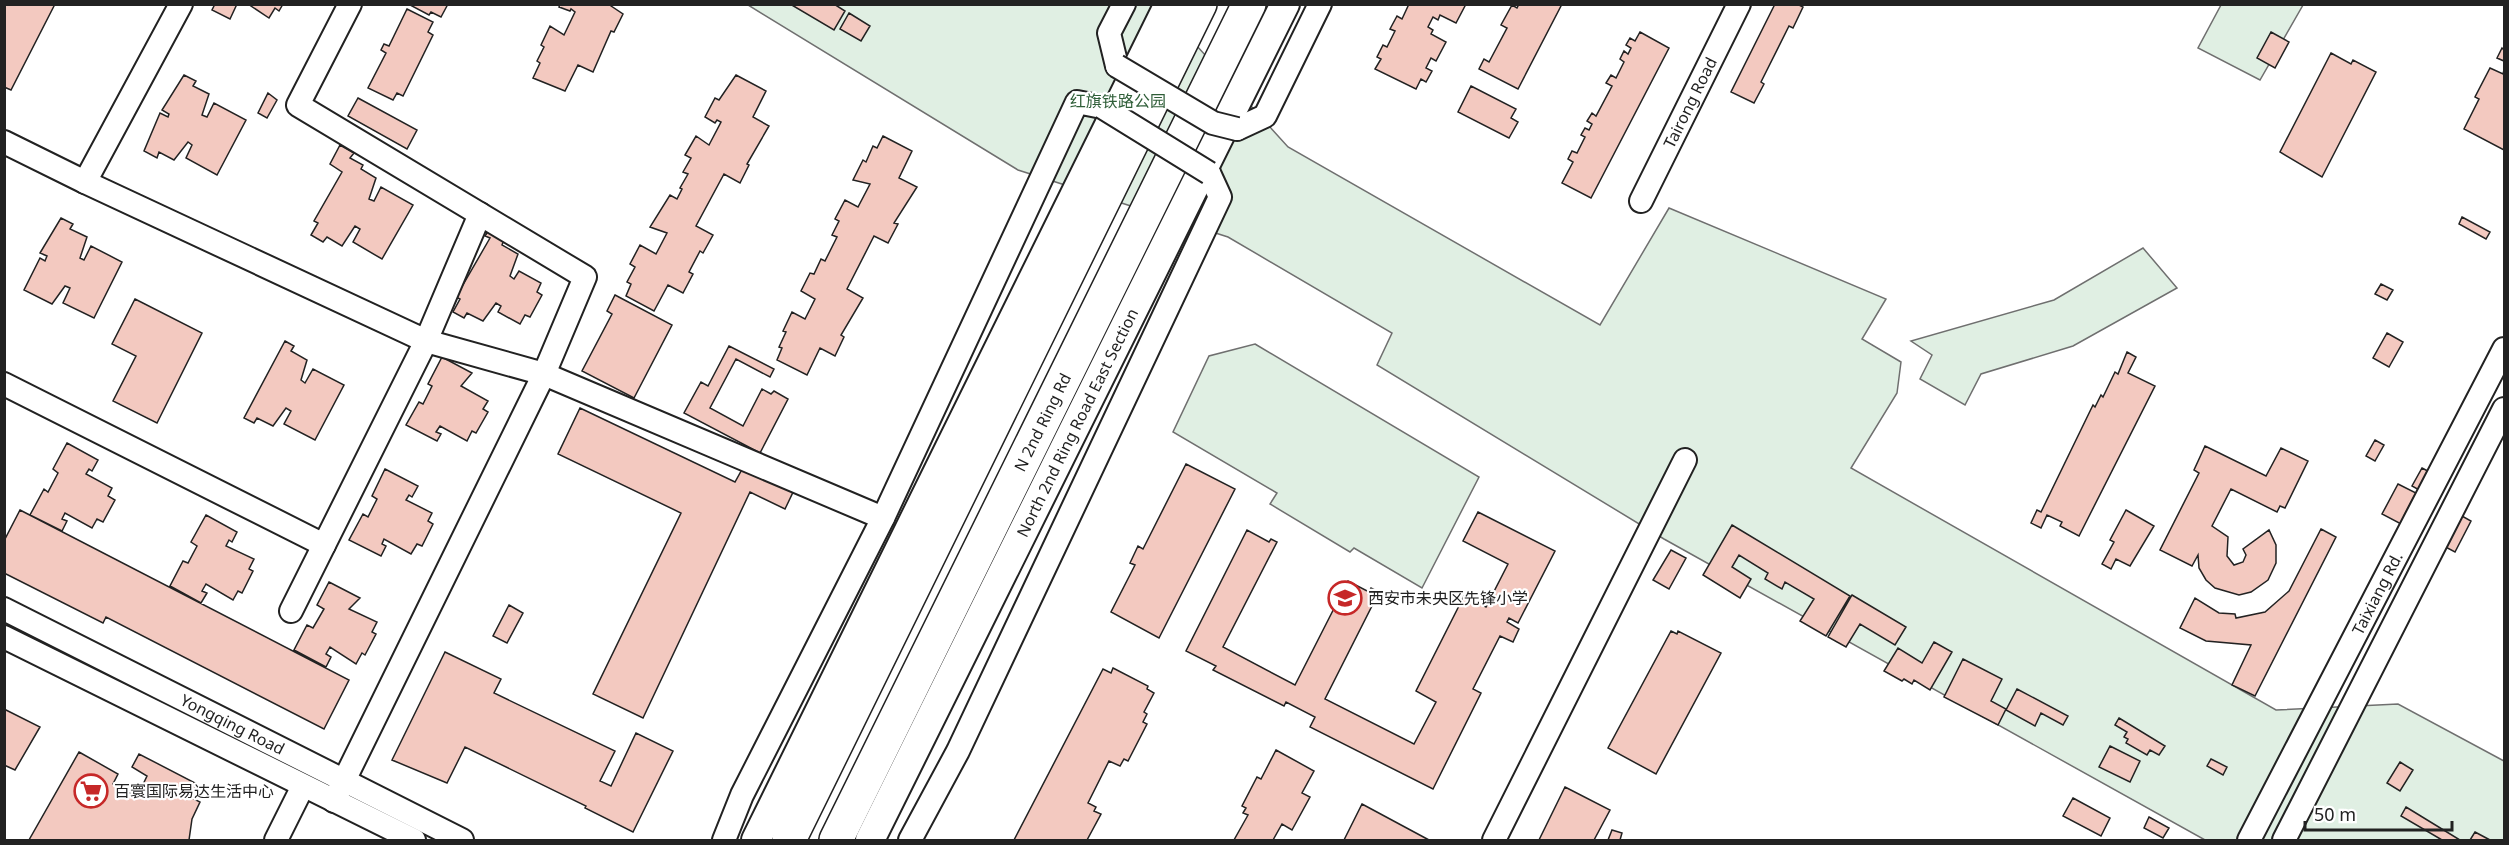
<svg xmlns="http://www.w3.org/2000/svg" width="2509" height="845" viewBox="0 0 2509 845" font-family="'Noto Sans','Noto Sans SC',sans-serif">
	<style>
		.green { fill: #e0efe3; stroke: #6f6f6f; stroke-width: 1.5 }
		.building { fill: #f3c9c0; stroke: #222; stroke-width: 1.5 }
		.lines { fill: none; stroke-linecap: round; stroke-linejoin: round }
		.minor-casing { stroke: #222; stroke-width: 26 }
		.major-casing { stroke: #222; stroke-width: 32 }
		.highway-casing { stroke: #222; stroke-width: 36 }
		.minor { stroke: #fff; stroke-width: 22 }
		.major { stroke: #fff; stroke-width: 28 }
		.highway { stroke: #fff; stroke-width: 33 }
		.minor-bridge-casing { stroke: #222; stroke-width: 26; stroke-linecap: butt }
		.minor-bridge { stroke: #fff; stroke-width: 22 }
		.labels { text-anchor: middle; stroke-width: 4.5; stroke-linejoin: round; paint-order: stroke }
		.park-label { font-size: 16px; fill: #2f5e38; stroke: #fff }
		.street-label { font-size: 16px; fill: #222; stroke: #fff }
		.poi-label { font-size: 16px; fill: #222; stroke: #fff; text-anchor: start }
	</style>
	<rect width="100%" height="100%" fill="#fff"/>
	<!-- green -->
	<path class="green" d="M748,5H1160L1288,147L1600,325L1669,208L1886,299L1862,339L1901,362L1897,393L1851,468L2276,710L2398,704L2504,761V840H2205L1664,539L1377,365L1392,333L1228,237L1018,170Z
		M2221,5H2303L2260,80L2198,48Z
		M2143,248L2177,288L2073,346L1981,374L1965,405L1920,379L1932,355L1911,341L2054,300Z
		M1255,344L1479,477L1422,588L1354,548L1350,552L1270,504L1277,493L1173,432L1209,356Z"/>
	<!-- building -->
	<path class="building" d="M4,4H55L11,90L4,87Z
		M215,4H237L230,19L212,10Z
		M248,4H283L279,11L275,8L269,18Z
		M448,4L441,17L431,12L429,15L410,5Z
		M560,4H608L623,14L614,32L611,31L593,72L578,65L565,91L533,78L540,63L537,61L544,47L541,45L550,26L564,35L575,12L571,9L570,11L559,7Z
		M790,4H834L845,11L834,30Z
		M1409,4H1466L1456,23L1440,15L1438,20L1433,17L1428,27L1433,30L1431,34L1446,42L1436,61L1431,58L1426,68L1432,71L1426,82L1421,79L1416,89L1375,69L1381,59L1377,57L1383,45L1387,47L1395,31L1390,29L1397,16L1402,19Z
		M1519,4H1562L1518,89L1479,69L1484,59L1489,62L1507,28L1501,25L1512,5L1517,8Z
		M1775,4H1797L1803,7L1793,28L1789,26L1761,82L1764,84L1754,103L1731,92Z
		M407,9L433,22L428,32L433,35L403,96L397,93L393,100L368,88L386,53L381,50L384,44L389,46Z
		M849,13L870,26L861,41L840,29Z
		M1640,32L1669,48L1591,198L1562,183L1573,162L1568,159L1572,151L1577,153L1585,137L1581,135L1585,128L1589,130L1592,124L1587,121L1592,113L1596,116L1612,86L1606,83L1611,75L1616,78L1624,62L1620,59L1624,51L1628,54L1631,48L1626,45L1630,38L1635,41Z
		M2271,32L2289,42L2275,68L2257,58Z
		M2502,48L2504,50V61L2497,58Z
		M2331,53L2351,64L2353,60L2376,72L2322,177L2280,152Z
		M2490,68L2503,74L2504,70V150L2464,129L2479,99L2475,97Z
		M184,75L196,81L193,86L209,94L202,115L207,117L214,103L246,120L217,175L186,158L192,145L188,142L174,160L159,152L157,158L144,151L160,113L168,117L169,114L162,110Z
		M736,75L766,91L753,117L769,126L747,164L749,165L740,183L724,174L696,226L713,235L703,253L700,251L689,272L693,274L683,293L668,285L654,311L626,296L631,284L627,282L635,267L630,264L640,245L656,254L667,233L650,227L670,195L677,199L682,189L680,188L688,174L683,172L691,158L685,155L696,136L709,145L721,122L717,120L715,123L705,117L715,98L719,100Z
		M1471,86L1516,109L1511,118L1518,122L1509,138L1458,112Z
		M268,93L277,100L267,118L258,113Z
		M358,98L417,130L407,149L348,116Z
		M883,136L912,151L899,178L917,187L894,223L898,224L888,243L874,236L847,289L863,298L841,335L844,337L835,356L820,348L807,375L777,360L782,348L779,347L786,332L783,331L792,312L805,319L815,299L801,291L810,273L814,274L821,259L825,261L837,237L832,235L839,221L835,219L845,200L858,207L870,184L853,180L863,160L866,162L873,146L877,148Z
		M340,145L354,153L350,158L363,165L361,169L376,178L369,199L374,201L381,187L413,205L382,259L353,242L360,229L355,226L342,246L327,237L323,242L311,235L318,223L314,221L342,172L330,164Z
		M2462,217L2490,232L2486,239L2459,224Z
		M61,218L73,224L70,229L87,237L80,258L84,260L91,246L122,262L94,318L63,303L70,288L65,286L52,304L24,290L40,258L45,261L47,256L40,253Z
		M489,230L504,240L502,245L518,254L510,276L514,279L519,271L541,283L537,292L542,295L530,317L525,315L520,324L498,312L501,306L496,303L483,321L467,313L464,318L453,312L460,299L456,297L490,238L485,236Z
		M2381,284L2393,290L2387,300L2375,294Z
		M615,295L672,325L634,398L582,371L612,314L607,311Z
		M135,299L202,333L157,423L113,401L136,356L112,344Z
		M2387,333L2403,342L2389,367L2373,358Z
		M285,341L294,346L291,351L307,360L301,380L305,383L313,369L344,385L315,440L284,424L291,411L286,408L273,426L257,418L254,423L244,418Z
		M729,346L774,369L770,377L736,359L710,408L743,426L762,389L771,394L774,391L788,399L760,453L684,413L701,382L708,386Z
		M2127,352L2136,357L2128,373L2155,386L2079,536L2060,526L2062,522L2047,515L2041,528L2031,523L2037,510L2041,512L2093,405L2095,407L2101,395L2103,397L2115,372L2118,374Z
		M442,357L472,373L461,386L488,401L483,409L488,412L476,433L472,431L467,441L440,426L436,432L441,434L437,441L406,425L419,402L423,404L432,386L428,384Z
		M580,408L735,482L745,464L795,488L785,509L750,492L643,718L593,694L681,513L558,454Z
		M2375,440L2384,445L2375,461L2366,456Z
		M67,443L98,460L92,471L89,469L86,474L112,488L108,496L115,500L103,522L97,519L92,528L65,513L62,519L67,521L62,531L30,515L44,489L48,492L58,473L53,469Z
		M2205,446L2266,476L2281,448L2308,461L2285,508L2280,506L2277,512L2231,489L2212,526L2228,537L2227,556L2234,565L2243,562L2246,555L2243,549L2269,530L2276,545V563L2268,580L2251,592L2239,595L2215,588L2206,580L2199,568L2198,555L2192,566L2160,550L2199,473L2194,470Z
		M1186,464L1235,489L1159,638L1111,612L1135,565L1130,563L1138,546L1143,549Z
		M2422,468L2445,480L2435,499L2412,486Z
		M385,469L418,486L412,497L409,495L406,500L432,513L428,521L433,524L422,546L417,544L411,554L384,539L382,544L386,546L381,556L349,540L363,514L368,517L377,499L372,496Z
		M2398,484L2416,493L2404,516L2423,526L2420,534L2382,514Z
		M20,510L349,680L324,729L106,617L103,623L4,573V541Z
		M2126,510L2154,526L2130,566L2116,559L2111,569L2102,564L2114,542L2110,540Z
		M2453,511L2471,521L2455,552L2436,542Z
		M1478,512L1555,551L1518,623L1509,618L1507,622L1519,629L1513,642L1500,636L1473,689L1481,693L1433,789L1310,727L1315,717L1286,702L1284,706L1213,670L1216,666L1186,651L1247,530L1269,542L1271,539L1277,542L1223,647L1295,685L1348,581L1369,592L1371,588L1379,592L1325,699L1414,744L1436,702L1416,691L1464,596L1486,607L1508,564L1463,541Z
		M206,515L237,532L232,542L229,540L226,546L254,559L249,569L253,571L242,593L238,591L233,600L206,584L202,591L207,593L201,603L170,586L183,561L188,563L197,546L191,542Z
		M1732,525L1850,596L1826,636L1800,621L1814,599L1785,582L1782,589L1765,579L1768,573L1739,555L1732,567L1751,579L1740,598L1703,575Z
		M2321,529L2336,537L2255,696L2232,685L2251,645L2206,641L2180,628L2195,598L2219,613L2235,614L2236,618L2265,612L2289,591Z
		M1671,550L1686,558L1669,589L1653,580Z
		M329,582L360,598L349,609L377,622L372,632L376,634L365,655L362,653L356,664L330,647L326,654L331,657L326,667L294,650L307,625L313,628L324,609L317,605Z
		M1852,595L1906,627L1895,645L1860,624L1846,647L1828,637Z
		M509,605L523,613L507,643L493,636Z
		M1671,631L1677,634L1678,631L1721,653L1656,774L1608,748Z
		M1934,642L1952,652L1930,690L1914,680L1912,684L1904,679L1902,681L1884,671L1898,648L1922,663Z
		M445,652L501,679L494,693L615,751L600,781L611,786L636,733L673,751L633,832L585,808L586,806L465,747L447,783L392,760Z
		M1963,659L2002,679L1991,701L2006,709L1998,725L1944,697Z
		M1113,668L1148,686L1147,689L1154,693L1144,712L1147,714L1143,722L1147,724L1128,761L1124,759L1120,766L1109,761L1088,803L1096,807L1094,811L1101,814L1087,840H1014L1103,669L1111,673Z
		M2017,689L2068,716L2063,725L2041,713L2035,726L2006,710Z
		M4,709L40,727L15,770L4,765Z
		M2119,718L2165,746L2159,755L2150,750L2147,755L2126,743L2128,739L2124,737L2127,732L2115,725Z
		M2110,746L2140,761L2130,782L2099,767Z
		M1276,750L1314,771L1302,793L1310,797L1292,830L1282,824L1273,840H1234L1248,815L1243,813L1246,808L1242,806L1257,777L1261,779Z
		M79,752L118,774L113,784L137,797L147,776L132,767L139,754L197,784L190,797L200,802L192,819L189,840H29Z
		M2211,759L2227,767L2223,775L2207,766Z
		M2400,762L2413,770L2400,791L2387,783Z
		M1565,787L1610,810L1594,840H1539Z
		M2073,798L2110,818L2101,836L2063,816Z
		M1362,804L1429,840H1344Z
		M2406,807L2460,840H2442L2401,816Z
		M2149,817L2169,828L2163,838L2144,828Z
		M1612,830L1622,833L1620,840H1608Z
		M2475,832L2490,840H2470Z"/>
	<g class="lines">
		<!-- minor casing -->
		<g class="minor-casing">
			<g id="minor">
				<path d="M1117,66L1109,33L1124,4"/>
				<path d="M1237,129L1265,116L1320,4"/>
				<path d="M4,142L85,182L426,341L544,374L883,518"/>
				<path d="M85,182L181,4"/>
				<path id="s1" d="M1641,201L1739,4"/>
				<path d="M4,384L324,545"/>
				<path id="s2" d="M4,609L462,840"/>
				<path d="M291,611L426,341L480,214"/>
				<path d="M4,637L414,840"/>
				<path d="M334,801L544,374L585,277L298,105L350,4"/>
				<path d="M276,840L303,786"/>
				<path d="M724,840L742,795L883,518L1077,102L1102,107"/>
				<path d="M910,840L958,751L1220,197L1209,173"/>
				<path d="M1494,840L1685,460"/>
				<path id="s3" d="M2249,840L2504,349"/>
				<path d="M2284,840L2504,409"/>
			</g>
		</g>
		<!-- major casing -->
		<g class="major-casing">
			<g id="major">
				<path d="M756,840L1169,4"/>
				<path id="s4" d="M870,840L1285,4"/>
			</g>
		</g>
		<!-- highway casing -->
		<g class="highway-casing">
			<g id="highway">
				<path d="M789,840L1200,4"/>
				<path id="s5" d="M836,840L1249,4"/>
			</g>
		</g>
		<!-- minor -->
		<use href="#minor" class="minor"/>
		<!-- major -->
		<use href="#major" class="major"/>
		<!-- highway -->
		<use href="#highway" class="highway"/>
		<!-- minor-bridge casing -->
		<g class="minor-bridge-casing">
			<path id="minor-bridge" d="M1117,66L1213,123L1237,129
				M1102,107L1209,173"/>
		</g>
		<!-- minor-bridge -->
		<use href="#minor-bridge" class="minor-bridge"/>
	</g>
	<!-- icons -->
	<defs>
		<g id="school-ring" transform="scale(1.725)"><circle r="9.5" fill="#fff" stroke="#c62828" stroke-width="1.5"/><path d="M0-5L7-2L0 1L-7-2ZM-4 1L0 2.5L4 1V4Q0 6-4 4Z" fill="#c62828"/></g>
		<g id="supermarket-ring" transform="scale(1.725)"><circle r="9.5" fill="#fff" stroke="#c62828" stroke-width="1.5"/><path d="M-6-5.5h2.5l.6 2H6L4.5 2H-2.5L-4.4-4H-6ZM-1.5 3.2a1.3 1.3 0 1 0 .1 0ZM3 3.2a1.3 1.3 0 1 0 .1 0Z" fill="#c62828"/></g>
	</defs>
	<g fill-rule="evenodd">
		<use href="#school-ring" x="1345" y="598"/>
		<use href="#supermarket-ring" x="91" y="791"/>
	</g>
	<g class="labels">
		<!-- park labels -->
		<g class="park-label">
			<text x="1118" y="107">红旗铁路公园</text>
		</g>
		<!-- street labels -->
		<g class="street-label">
			<text dy="6" stroke="none"><textPath href="#s1" startOffset="110">Tairong Road</textPath></text>
			<text dy="6" stroke="none"><textPath href="#s5" startOffset="466">N 2nd Ring Rd</textPath></text>
			<text dy="6" stroke="none"><textPath href="#s4" startOffset="466">North 2nd Ring Road East Section</textPath></text>
			<text dy="6" stroke="none"><textPath href="#s3" startOffset="278">Taixiang Rd.</textPath></text>
			<text dy="6" stroke="none"><textPath href="#s2" startOffset="256">Yongqing Road</textPath></text>
		</g>
		<!-- poi labels -->
		<g class="poi-label">
			<text x="1368" y="604">西安市未央区先锋小学</text>
			<text x="114" y="797">百寰国际易达生活中心</text>
		</g>
	</g>
	<!-- border -->
	<rect width="2509" height="845" fill="none" stroke="#222222" stroke-width="12"/>
	<!-- scale -->
	<path d="M2305 821v9h147v-9" fill="none" stroke="#222222" stroke-width="3"/>
	<text x="2314" y="821" font-size="18" fill="#222222" stroke="#ffffff" stroke-width="4.5" paint-order="stroke">50 m</text>
</svg>
